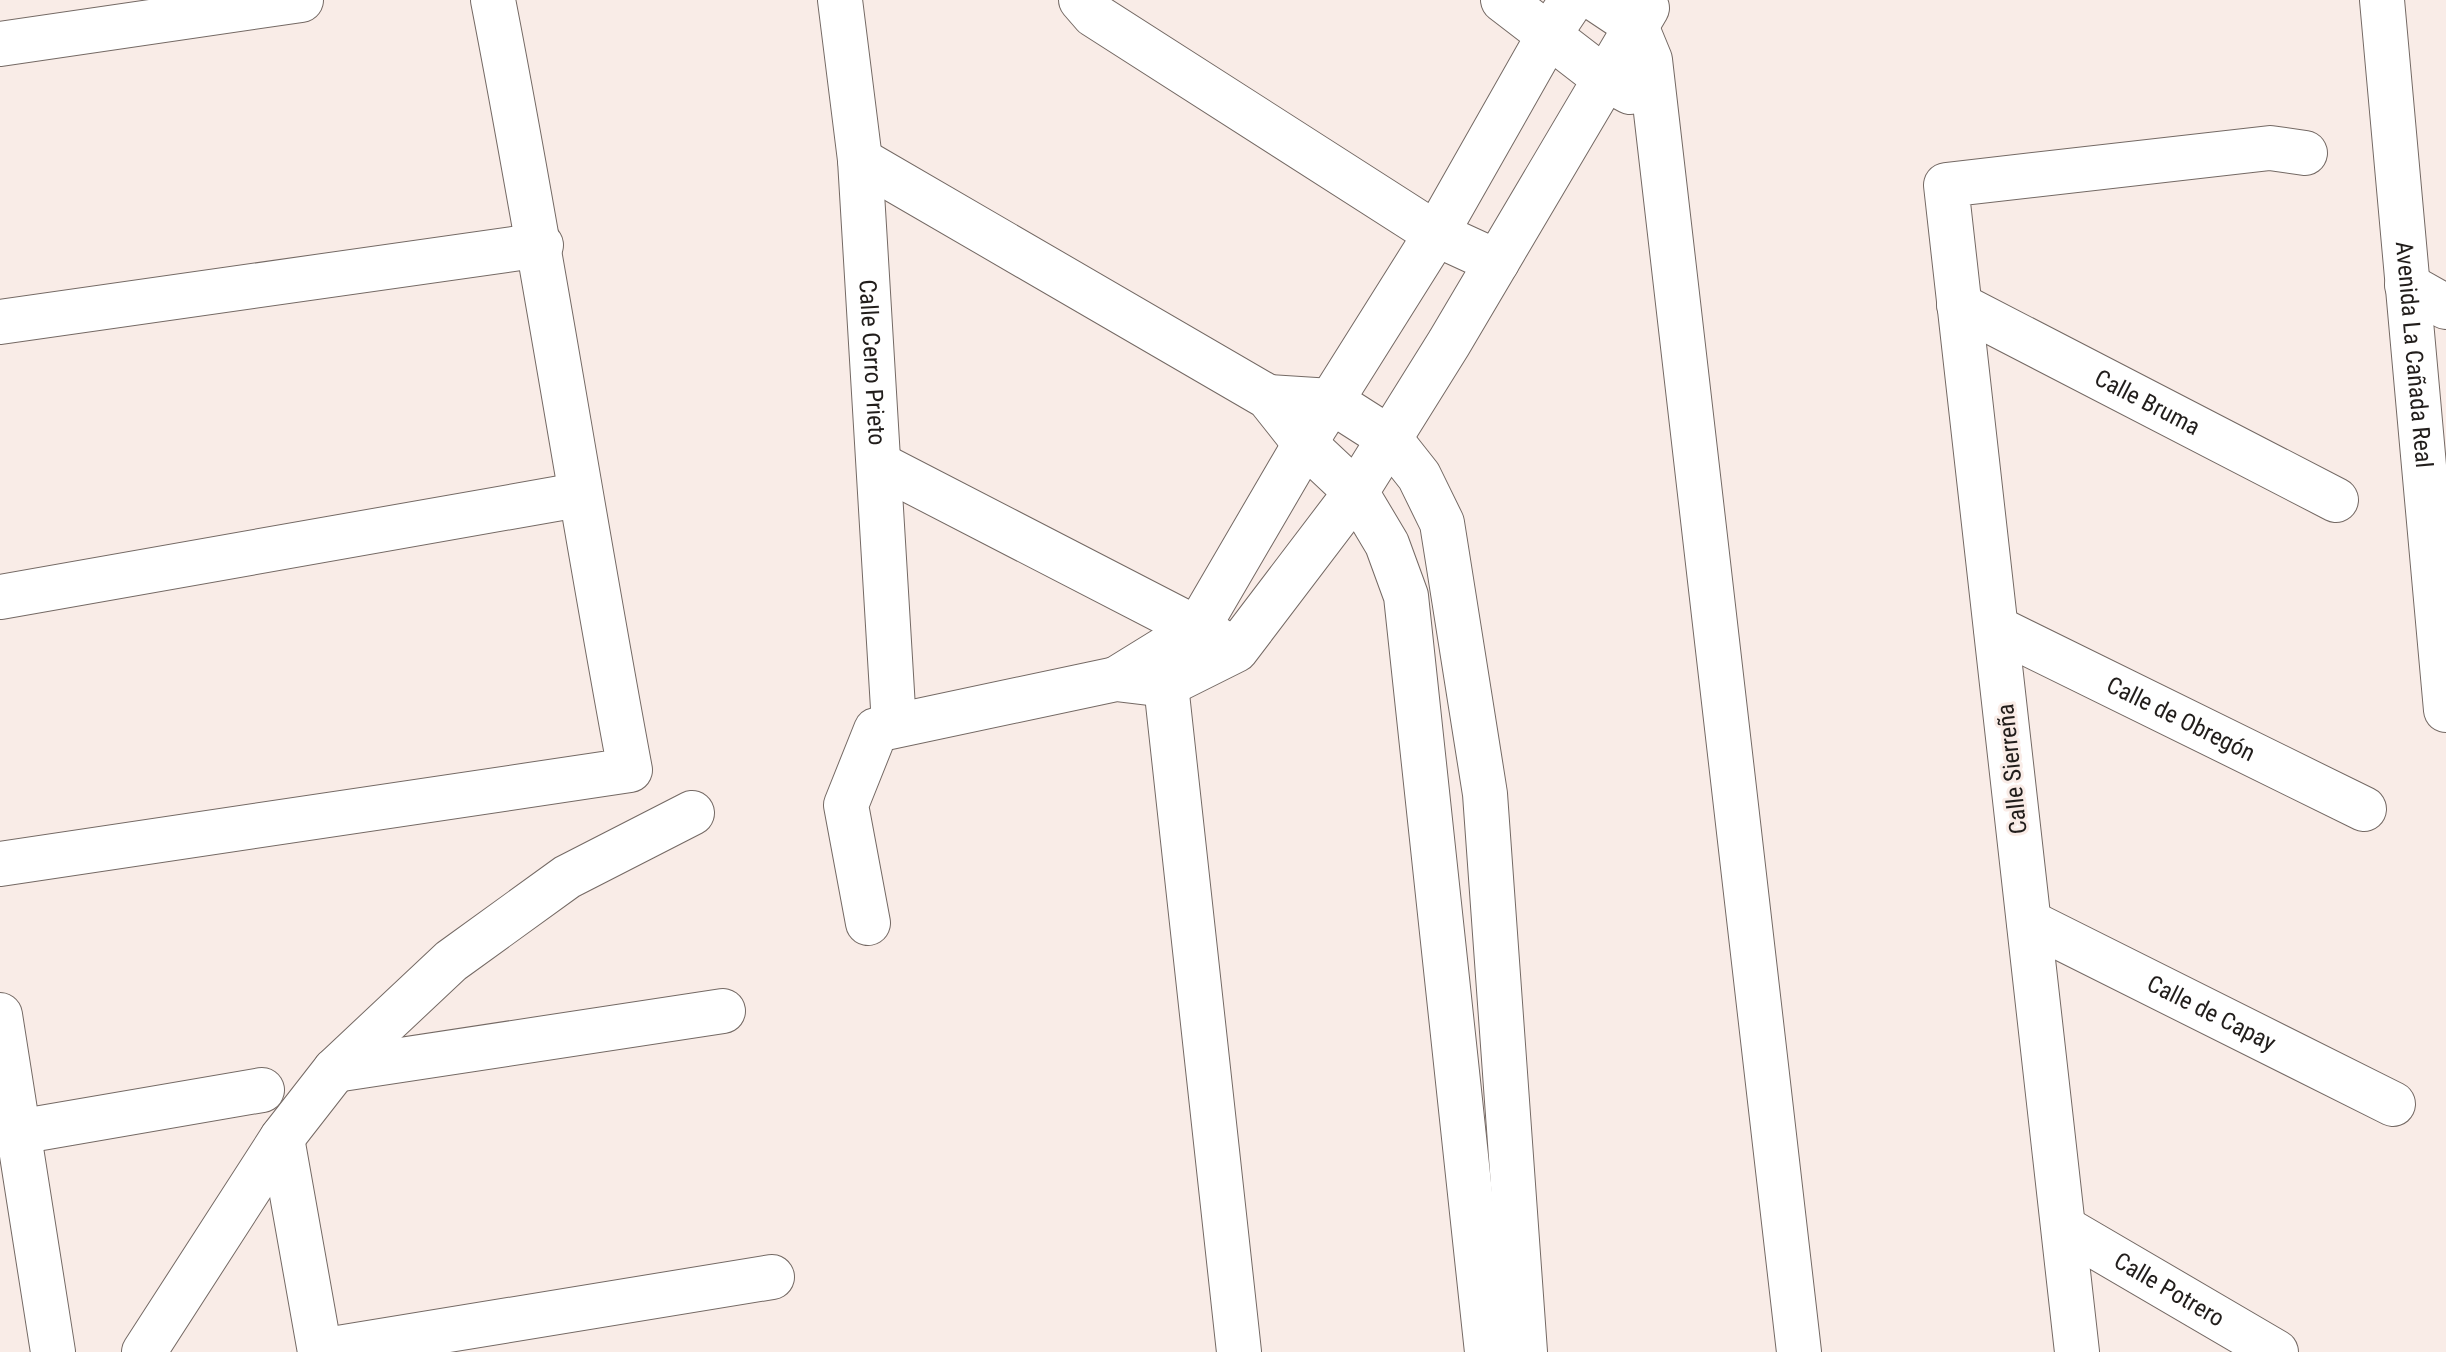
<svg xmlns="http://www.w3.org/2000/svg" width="2446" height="1352" viewBox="0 0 2446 1352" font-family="'Roboto Condensed',sans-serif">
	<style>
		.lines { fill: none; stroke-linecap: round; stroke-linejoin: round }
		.minor-casing { stroke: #746964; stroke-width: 46 }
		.minor { stroke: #fff; stroke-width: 44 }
		.labels { text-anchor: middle; stroke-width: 6; stroke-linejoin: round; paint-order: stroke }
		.street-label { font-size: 24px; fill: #211d1b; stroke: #f9ece7 }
	</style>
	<rect width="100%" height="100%" fill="#f9ece7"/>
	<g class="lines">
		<!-- minor casing -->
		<g class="minor-casing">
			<g id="minor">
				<path id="s1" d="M840,0L860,160L894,725"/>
				<path d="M1081,0L1094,15L1436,234L1497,262"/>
				<path d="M1503,0L1604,78L1630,92"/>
				<path d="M1597,0L1636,26L1650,60L1799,1352"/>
				<path id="s2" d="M2382,0L2446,710"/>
				<path d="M0,44L301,0"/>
				<path d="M860,160L1268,397L1306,445L1356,492L1387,544L1406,596L1487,1352"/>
				<path d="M2407,285L2446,307"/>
				<path id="s3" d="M1959,305L2336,500"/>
				<path d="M0,322L541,245"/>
				<path d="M1268,397L1331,401L1389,438L1419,476L1442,523L1485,794L1525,1352"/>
				<path d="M880,465L1217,639"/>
				<path d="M0,597L578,495"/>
				<path id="s4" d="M1996,628L2364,809"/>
				<path d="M1152,661L1166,685L1239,1352"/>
				<path d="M1116,679L1197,629L1316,425L1436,234L1550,33L1572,0"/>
				<path d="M0,864L630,770C582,514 543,256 493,0"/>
				<path id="s5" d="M2029,922L2393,1104"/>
				<path d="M868,923L846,805L876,730L1116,679L1166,685L1236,650L1356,492L1449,343L1647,8"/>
				<path d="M0,1015L53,1352"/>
				<path d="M335,1070L723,1011"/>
				<path d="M18,1132L262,1090"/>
				<path d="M282,1138L320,1352"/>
				<path id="s6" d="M2064,1228L2276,1352"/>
				<path d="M320,1351L772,1277"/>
				<path d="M144,1352L282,1138L335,1070L451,961L567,877L692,813"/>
				<path d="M2077,1352L1946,185L2270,148L2305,153"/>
			</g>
		</g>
		<!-- minor -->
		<use href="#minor" class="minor"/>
	</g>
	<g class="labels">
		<!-- street labels -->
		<g class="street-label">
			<text dy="8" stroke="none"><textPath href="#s2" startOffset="356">Avenida La Cañada Real</textPath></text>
			<text dy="8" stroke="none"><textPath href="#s1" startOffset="364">Calle Cerro Prieto</textPath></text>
			<text dy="8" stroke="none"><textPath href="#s3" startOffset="212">Calle Bruma</textPath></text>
			<text dy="8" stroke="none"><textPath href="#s4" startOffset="206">Calle de Obregón</textPath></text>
			<text transform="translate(2012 769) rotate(-96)" y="8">Calle Sierreña</text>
			<text dy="8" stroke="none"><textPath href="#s5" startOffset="204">Calle de Capay</textPath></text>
			<text dy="8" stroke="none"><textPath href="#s6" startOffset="122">Calle Potrero</textPath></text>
		</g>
	</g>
</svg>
